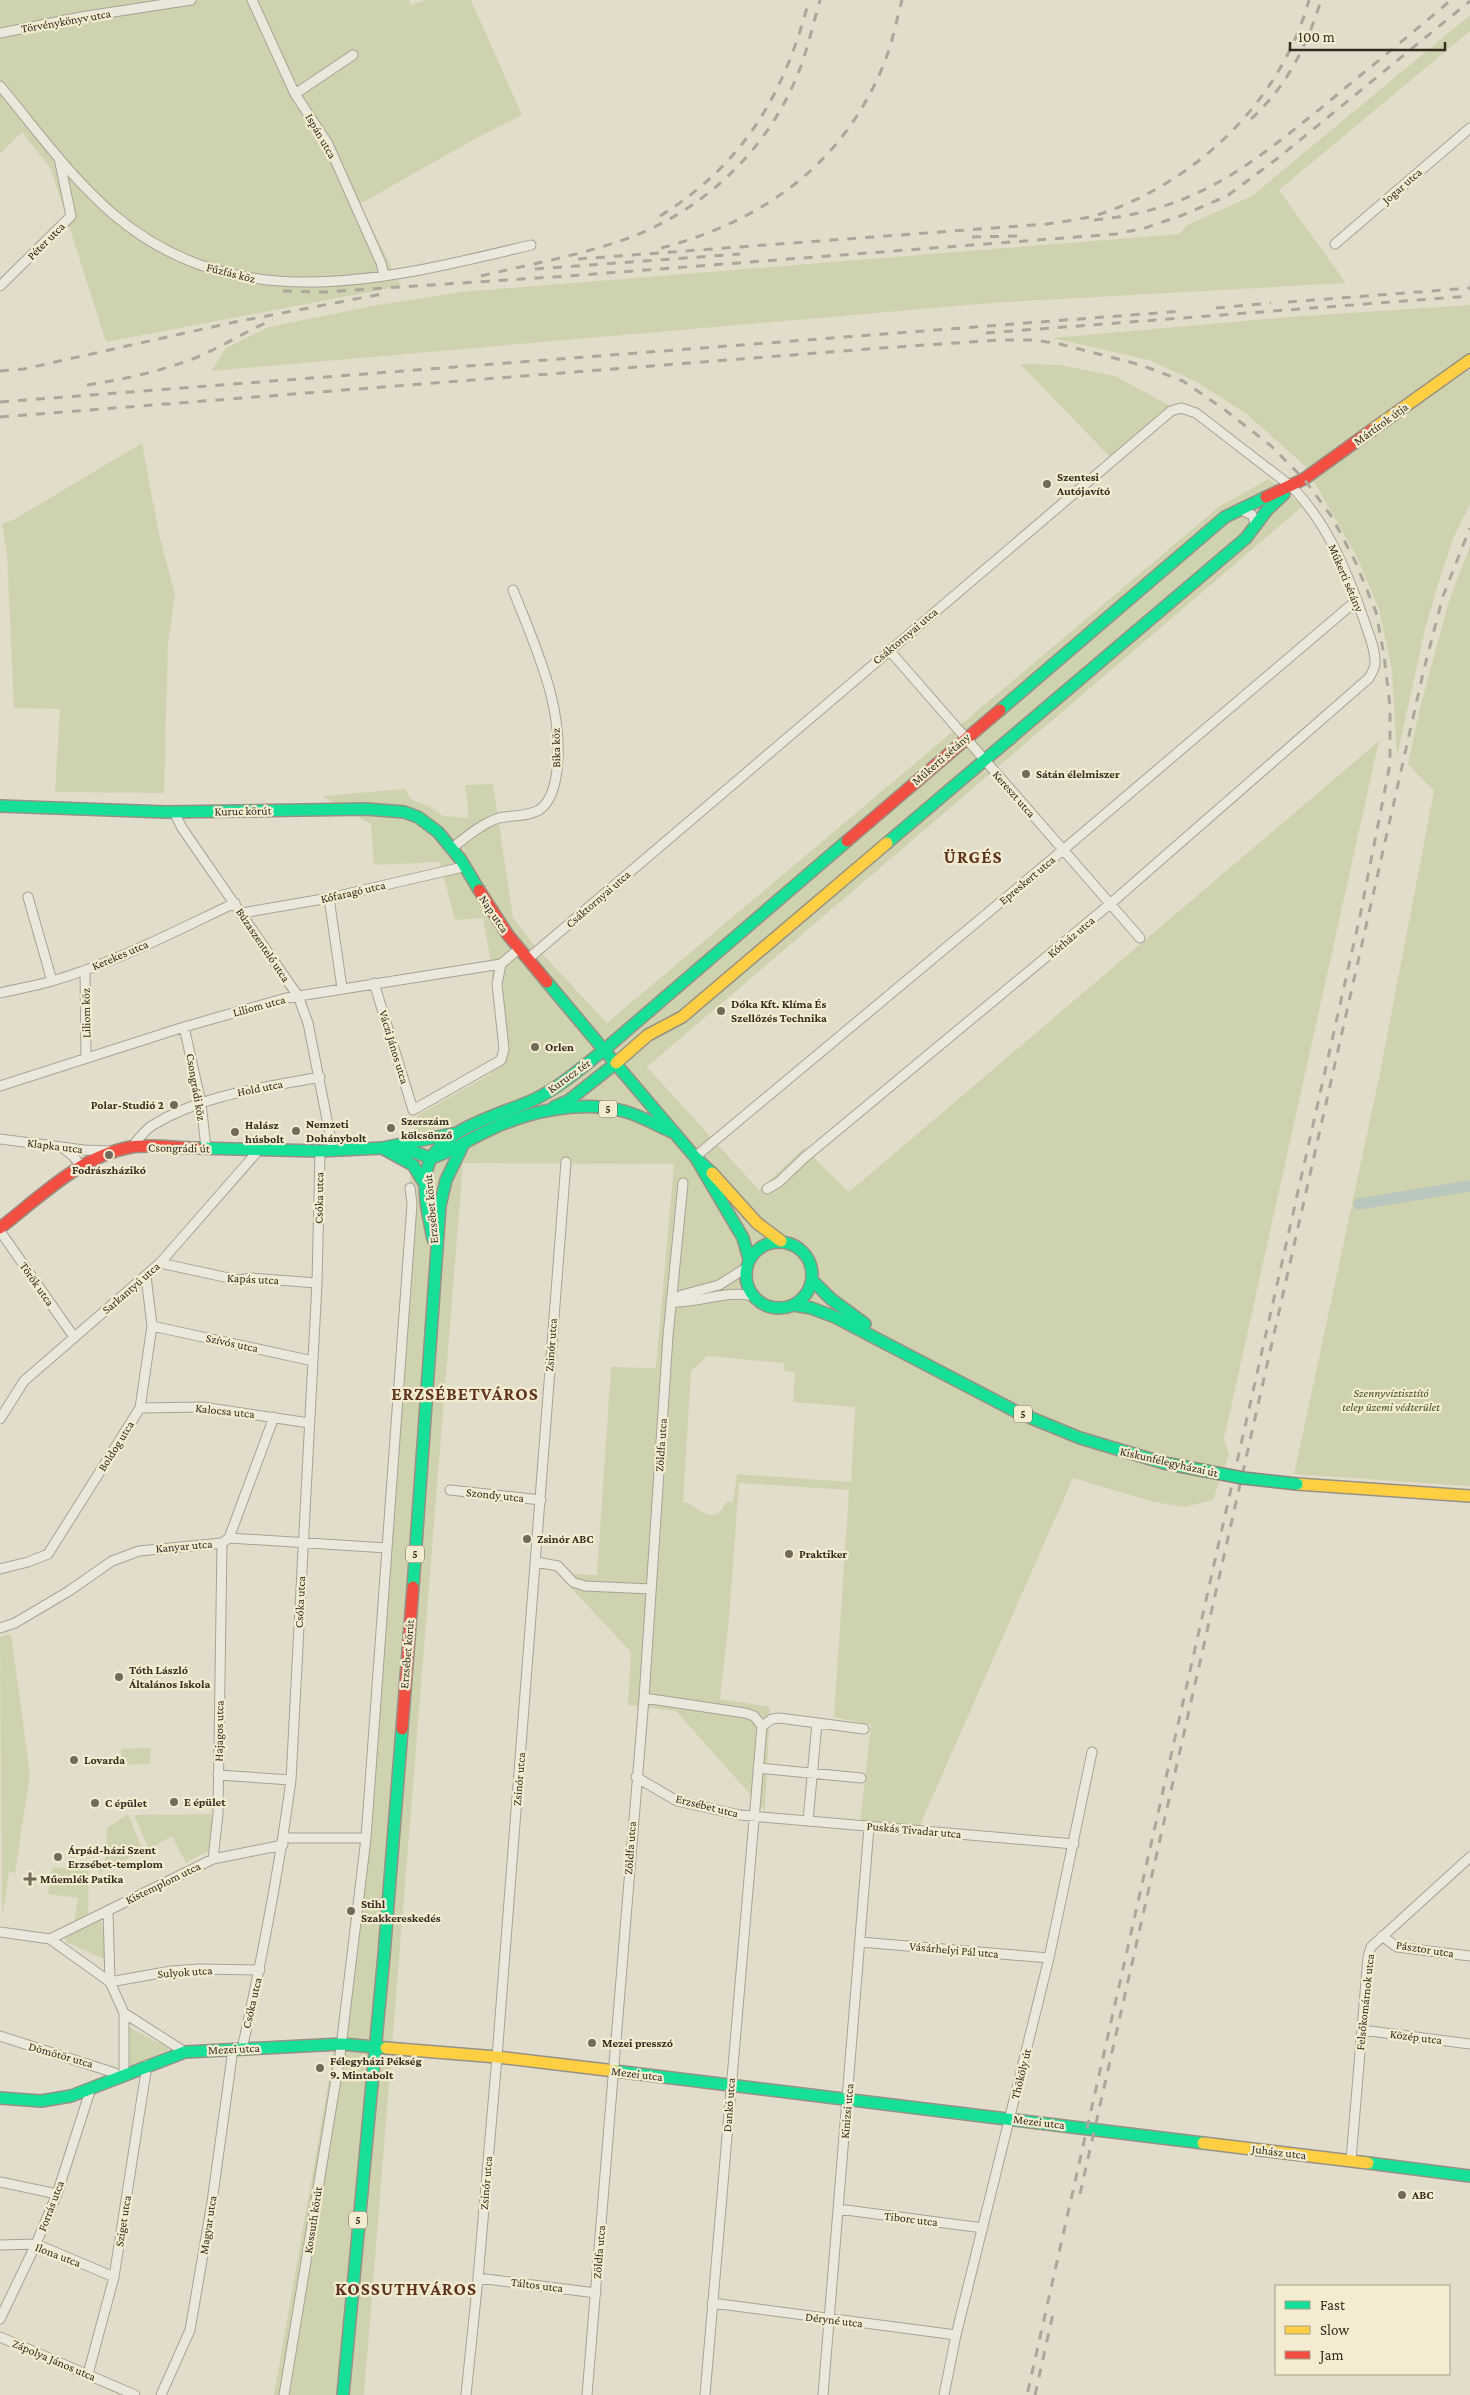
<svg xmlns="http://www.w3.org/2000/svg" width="1470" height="2395" viewBox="0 0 1470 2395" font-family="'Crimson Pro',serif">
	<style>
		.green { fill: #cfd2ae; fill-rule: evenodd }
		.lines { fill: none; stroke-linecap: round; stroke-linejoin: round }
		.canal { stroke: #b7c7be; stroke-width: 11 }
		.street-casing { stroke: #a7a295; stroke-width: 11 }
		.fast-casing { stroke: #979185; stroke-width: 14 }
		.slow-casing { stroke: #979185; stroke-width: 14 }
		.jam-casing { stroke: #979185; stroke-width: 14 }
		.street { stroke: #eae8dd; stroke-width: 9 }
		.fast { stroke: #16e098; stroke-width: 11 }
		.slow { stroke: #ffcf43; stroke-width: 11 }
		.jam { stroke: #f24e42; stroke-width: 11 }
		.rail { stroke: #aaa79d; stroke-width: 3; stroke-dasharray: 9 9; stroke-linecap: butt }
		.fast-bridge-casing { stroke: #8c877b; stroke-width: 14; stroke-linecap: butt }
		.fast-bridge { stroke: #16e098; stroke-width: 11 }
		.poi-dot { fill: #72695b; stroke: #f3ecd1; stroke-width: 2 }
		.labels { text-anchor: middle; stroke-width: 4.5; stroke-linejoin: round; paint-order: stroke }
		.shield { fill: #f3ecd1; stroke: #6e6554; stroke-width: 1 }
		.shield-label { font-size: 11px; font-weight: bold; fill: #352b1e }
		.street-label { font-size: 12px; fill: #352b1e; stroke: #f3ecd1 }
		.poi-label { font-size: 12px; font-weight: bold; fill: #352b1e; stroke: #f3ecd1; text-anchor: start }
		.park-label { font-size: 12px; font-style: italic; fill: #425025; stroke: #f3ecd1 }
		.district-label { font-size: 18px; font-weight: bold; letter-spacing: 1px; fill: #5f321f; stroke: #f3ecd1 }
	</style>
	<rect width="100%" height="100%" fill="#e2ddcb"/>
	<!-- green -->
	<path class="green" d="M0,0H409L411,5L425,0H471L522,115L471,141L360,204L401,286L106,342L51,169L22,132L0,154Z
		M1470,15V31L1279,190L1346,283L990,303L211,371L226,348L269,327L372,306L461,292L1179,234L1187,225L1252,196Z
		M1470,305V503L1453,539L1438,584L1425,629L1397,757L1392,670L1379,609L1357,557L1305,466L1248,415L1197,382L1149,360L1052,338L1289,317Z
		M1020,364L1061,365L1115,376L1176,409L1112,459Z
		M142,443L159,534L175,595L168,643L164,793L55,792L60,709L14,708L7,554L2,524L15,519Z
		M1269,479L1303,506L647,1067L759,1190L804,1148L849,1192L1379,741L1224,1439L1229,1454L1213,1500L1185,1507L1154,1502L1073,1478L920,1825L860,1823L871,1725L834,1717L849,1490L739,1483L729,1618L720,1699L770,1707L765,1811L676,1711L628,1705L631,1652L569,1586L573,1574L597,1575L611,1367L656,1368L674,1164L463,1163L364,2395H274L337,2033L359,1871L414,1127L418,1115L489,1075L501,1058L490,957L483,918L455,920L440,862L374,865L371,824L322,796L405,789L412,800L429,806L443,816L469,818L465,785L493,784L513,918L534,945L607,1023L1220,506ZM707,1356L784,1363V1371L795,1372L793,1402L855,1407L851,1482L737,1474L733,1502H726C713,1531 697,1503 683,1502L691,1371Z
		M1470,546V1486L1294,1474L1379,1078L1434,791L1408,764L1420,708L1448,604Z
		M11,1634L30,1774L15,1873L9,1872L2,1919L0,1637Z
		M151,1748L150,1764L121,1765V1749Z
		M128,1814L143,1851L98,1874L105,1861L107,1828Z
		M214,1814L208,1851L186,1863L172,1836L149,1849L134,1815Z
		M52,1867L89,1871L88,1914L74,1923L78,1898L48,1894Z
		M101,1920L108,1961L66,1942L65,1936Z
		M129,2027L170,2049L129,2068Z"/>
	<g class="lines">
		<!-- canal -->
		<path class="canal" d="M1359,1204L1470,1186"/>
		<!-- street casing -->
		<g class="street-casing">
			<path id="street" d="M252,0L295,94L328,144L381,263L384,275
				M0,33L81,17L191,0
				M0,86C36,129 70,177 113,214C237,320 388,279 531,245
				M295,94L353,55
				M1335,244L1470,128
				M0,286L71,216L59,158
				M1239,509L1252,515L1255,521L1254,528
				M889,650L1140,938
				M174,812L182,828L298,996L308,1023L333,1150
				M451,849C465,838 482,823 499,818C512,815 527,817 539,810C550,803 554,788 556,777C567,713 536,648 513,590
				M28,897L52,981
				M329,898L342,988
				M242,913L329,898L463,867
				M529,958L1171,411L1181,408L1196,413L1292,487C1328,524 1347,572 1364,620C1368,633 1376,649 1375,664C1375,668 1371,674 1369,678L1110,904L804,1158L779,1182L767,1189
				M85,970L86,1056
				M374,983L413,1110L501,1060L504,1049L497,984L501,964
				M0,993C17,989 35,986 52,981C115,963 175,931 235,903
				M184,1027L201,1103L206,1148
				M0,1086L184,1027L286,998L501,964L520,948
				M0,1139L84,1150L111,1151
				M132,1147C138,1139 145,1130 153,1125C204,1094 263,1088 320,1077
				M63,1148L73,1156L81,1166
				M695,1157L1063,850L1357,600
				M0,1231L74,1337
				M160,1263L238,1280L252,1278L317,1283
				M671,1301L682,1295L719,1285L746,1268
				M671,1302C699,1304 725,1289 753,1296
				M152,1326L313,1361
				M140,1408L203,1407L309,1423
				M0,1419L24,1381L160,1263L258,1151
				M450,1490L541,1500
				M229,1538L274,1417
				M536,1562L558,1566L573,1582L585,1586L651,1589
				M0,1569L28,1562L48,1554L140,1408L152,1326L146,1276
				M0,1628L15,1623L69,1591L112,1561L139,1551L222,1543L229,1538L387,1548
				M644,1698L745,1713L754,1716L762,1726L705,2395
				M762,1726L772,1719L779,1718L864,1729
				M758,1768L861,1778
				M218,1775L291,1780
				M636,1777L677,1801L740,1815L1074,1844
				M808,1821L817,1723
				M283,1838H366
				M213,1859L218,1814L222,1543
				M108,1911L110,1982L124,2013V2076
				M0,1932L50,1939L110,1982
				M1382,1936L1397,1947L1470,1956
				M50,1939L213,1859L283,1845
				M860,1942L1049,1958
				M110,1982L171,1971L200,1969L260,1970
				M124,2013L185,2052
				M1362,2030L1470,2044
				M0,2036L115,2073L117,2079
				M242,2049C262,1959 279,1870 291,1780L317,1283L320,1151
				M1351,2160L1368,1957L1371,1947L1470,1857
				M0,2182L57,2194
				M838,2209L983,2228
				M0,2245L36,2244L114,2277
				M478,2278L596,2293
				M712,2303L956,2335
				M0,2319L36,2244L57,2194L91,2088
				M0,2337L135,2395
				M88,2374L114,2277L147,2065
				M161,2395L190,2330L212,2202L233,2049
				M284,2395L340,2055L366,1838L412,1204L410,1188
				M466,2395L478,2278L497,2057L566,1162
				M587,2395L644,1698L668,1336L683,1183
				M823,2395L869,1827
				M944,2395L956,2335L1049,1958L1092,1752"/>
		</g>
		<!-- fast casing -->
		<g class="fast-casing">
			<path id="fast" d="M1000,710L1225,517L1266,497
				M0,806L166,812L366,809L404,812L418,817L438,832L461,860L479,890
				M887,843L1246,538L1267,510L1284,494
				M547,982L604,1050L847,841
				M554,1107L568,1101L616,1063
				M197,1148L320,1151L382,1148L457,1133
				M382,1148L413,1165L426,1186
				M392,1149L414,1152L431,1158
				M431,1158C452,1152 469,1139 489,1130C529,1111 579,1100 623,1111C640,1115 656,1125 672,1132
				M697,1160L743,1238L749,1259
				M433,1239C429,1218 423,1196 426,1175C431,1130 498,1116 533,1100C559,1088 581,1068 604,1050L695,1157L712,1173
				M746 1275a33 33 0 1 1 66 0a33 33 0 1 1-66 0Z
				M812,1280L831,1299L865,1324
				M794,1305L811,1308L835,1317L1019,1413L1080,1438L1164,1463
				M413,1587L440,1206L446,1180L463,1145
				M615,2071L1203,2143
				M0,2098L41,2101L71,2096L185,2052L342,2044L386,2048
				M1368,2163L1470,2176
				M343,2395L384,1955L402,1729"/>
		</g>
		<!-- slow casing -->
		<g class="slow-casing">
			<path id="slow" d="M1372,430L1470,360
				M616,1063L648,1035L682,1017L887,843
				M712,1173L757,1223L781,1241
				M1297,1484L1470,1496
				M386,2048L497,2057L615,2071
				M1203,2143L1368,2163"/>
		</g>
		<!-- jam casing -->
		<g class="jam-casing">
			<path id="jam" d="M1266,497L1304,479L1372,430
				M847,841L1000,710
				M479,890L508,935L547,982
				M0,1228C39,1198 80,1156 131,1147C151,1144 176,1148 197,1148
				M402,1729L413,1587"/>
		</g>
		<!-- street -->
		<use href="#street" class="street"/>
		<!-- fast -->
		<use href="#fast" class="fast"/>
		<!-- slow -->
		<use href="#slow" class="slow"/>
		<!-- jam -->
		<use href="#jam" class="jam"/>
		<!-- rail -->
		<path class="rail" d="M1251,119C1287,86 1307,46 1321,0
			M660,216C744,164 785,93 809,0
			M1094,220C1197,210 1249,166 1326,104C1368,69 1410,35 1451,0
			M972,237L1017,236
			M661,248C763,221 842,165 883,66C892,45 896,22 902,0
			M578,259L1047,224C1066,221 1087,219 1106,212C1201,178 1282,98 1309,0
			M535,269L740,254
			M481,276C526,265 572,257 617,242C695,217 761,158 794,83C806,57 812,28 820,0
			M283,291L324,292L568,276L1116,234L1145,228L1183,215L1227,196L1278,158L1470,1
			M1288,302L1470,288
			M1216,308L1271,303
			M986,333L1470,296
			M0,371L24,369L230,323L387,293
			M87,385C126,379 163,371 200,356C225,345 248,330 273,320
			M0,402L1183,311
			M0,417L881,348L1000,340H1035L1060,344L1141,365L1183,381L1225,410L1270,445L1304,479L1332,517L1355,561L1376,612L1384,655L1390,707V764L1360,916L1027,2395
			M1080,2194L1424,669L1443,596L1470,528
			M1035,2395L1054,2309"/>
		<!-- fast-bridge casing -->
		<g class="fast-bridge-casing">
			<path id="fast-bridge" d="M1164,1463L1243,1478L1297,1484"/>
		</g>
		<!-- fast-bridge -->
		<use href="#fast-bridge" class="fast-bridge"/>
	</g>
	<!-- markers -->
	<g class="poi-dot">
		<circle cx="1047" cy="484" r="5"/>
		<circle cx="1026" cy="774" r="5"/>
		<circle cx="721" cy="1011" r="5"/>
		<circle cx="535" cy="1047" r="5"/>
		<circle cx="174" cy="1105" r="5"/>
		<circle cx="391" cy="1128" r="5"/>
		<circle cx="296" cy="1131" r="5"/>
		<circle cx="235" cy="1132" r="5"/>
		<circle cx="109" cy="1155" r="5"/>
		<circle cx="527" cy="1539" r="5"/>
		<circle cx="789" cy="1554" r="5"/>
		<circle cx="119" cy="1677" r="5"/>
		<circle cx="74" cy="1760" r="5"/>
		<circle cx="174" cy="1802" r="5"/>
		<circle cx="95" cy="1803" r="5"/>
		<circle cx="58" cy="1857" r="5"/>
		<path d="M27.5 1871.5h5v5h5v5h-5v5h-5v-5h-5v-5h5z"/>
		<circle cx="351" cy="1911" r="5"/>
		<circle cx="592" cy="2043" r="5"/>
		<circle cx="320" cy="2068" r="5"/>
		<circle cx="1402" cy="2195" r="5"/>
	</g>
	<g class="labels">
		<!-- shield labels -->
		<g class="shield">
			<rect x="599" y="1100.5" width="18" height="17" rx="4"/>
			<rect x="1014" y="1405.5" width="18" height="17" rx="4"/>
			<rect x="406" y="1545.5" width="18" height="17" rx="4"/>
			<rect x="349" y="2211.5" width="18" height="17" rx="4"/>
		</g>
		<g class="shield-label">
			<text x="608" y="1113">5</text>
			<text x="1023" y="1418">5</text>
			<text x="415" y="1558">5</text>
			<text x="358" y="2224">5</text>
		</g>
		<!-- street labels -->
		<g class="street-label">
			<text transform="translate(66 21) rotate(-10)" y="4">Törvénykönyv utca</text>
			<text transform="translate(321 136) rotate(60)" y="4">Ispán utca</text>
			<text transform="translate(1402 186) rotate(-41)" y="4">Jogar utca</text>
			<text transform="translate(46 241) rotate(-45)" y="4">Péter utca</text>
			<text transform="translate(231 273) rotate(14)" y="4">Fűzfás köz</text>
			<text transform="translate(1381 424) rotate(-36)" y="4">Mártírok útja</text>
			<text transform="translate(1346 578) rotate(67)" y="4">Műkerti sétány</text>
			<text transform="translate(905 636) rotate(-40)" y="4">Csáktornyai utca</text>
			<text transform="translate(556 748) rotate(-91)" y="4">Bika köz</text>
			<text transform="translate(941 759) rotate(-41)" y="4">Műkerti sétány</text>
			<text transform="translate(1014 794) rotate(49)" y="4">Kereszt utca</text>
			<text transform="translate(243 811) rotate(-1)" y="4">Kuruc körút</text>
			<text transform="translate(1027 880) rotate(-40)" y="4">Epreskert utca</text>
			<text transform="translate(353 892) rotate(-13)" y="4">Kőfaragó utca</text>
			<text transform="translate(598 899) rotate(-41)" y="4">Csáktornyai utca</text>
			<text transform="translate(494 914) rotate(56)" y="4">Nap utca</text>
			<text transform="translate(1071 937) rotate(-40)" y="4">Kórház utca</text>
			<text transform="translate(263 945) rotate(56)" y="4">Búzaszentelő utca</text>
			<text transform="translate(120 955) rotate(-23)" y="4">Kerekes utca</text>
			<text transform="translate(259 1006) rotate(-15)" y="4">Liliom utca</text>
			<text transform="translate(86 1013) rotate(-91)" y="4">Liliom köz</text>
			<text transform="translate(394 1047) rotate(73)" y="4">Váczi János utca</text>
			<text transform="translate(569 1076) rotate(-36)" y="4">Kurucz tér</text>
			<text transform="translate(196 1087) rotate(80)" y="4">Csongrádi köz</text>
			<text transform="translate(260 1088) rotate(-11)" y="4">Hold utca</text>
			<text transform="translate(55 1146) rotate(7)" y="4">Klapka utca</text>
			<text transform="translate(179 1148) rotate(1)" y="4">Csongrádi út</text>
			<text transform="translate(319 1198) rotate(-89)" y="4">Csóka utca</text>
			<text transform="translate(431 1209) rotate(-95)" y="4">Erzsébet körút</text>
			<text transform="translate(253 1279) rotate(3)" y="4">Kapás utca</text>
			<text transform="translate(37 1284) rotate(55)" y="4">Török utca</text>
			<text transform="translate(131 1288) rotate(-41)" y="4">Sarkantyú utca</text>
			<text transform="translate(232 1343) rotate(12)" y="4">Szívós utca</text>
			<text transform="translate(551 1345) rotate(-86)" y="4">Zsinór utca</text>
			<text transform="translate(225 1411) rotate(6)" y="4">Kalocsa utca</text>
			<text transform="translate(661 1445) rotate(-86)" y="4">Zöldfa utca</text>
			<text transform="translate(116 1446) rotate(-58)" y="4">Boldog utca</text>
			<text transform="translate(1169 1462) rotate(13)" y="4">Kiskunfélegyházai út</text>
			<text transform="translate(495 1495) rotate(6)" y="4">Szondy utca</text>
			<text transform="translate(184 1546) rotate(-5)" y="4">Kanyar utca</text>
			<text transform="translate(300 1602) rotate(-87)" y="4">Csóka utca</text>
			<text transform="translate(407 1654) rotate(-85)" y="4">Erzsébet körút</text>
			<text transform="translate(219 1731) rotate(-89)" y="4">Hajagos utca</text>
			<text transform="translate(519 1779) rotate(-85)" y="4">Zsinór utca</text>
			<text transform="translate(707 1806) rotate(14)" y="4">Erzsébet utca</text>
			<text transform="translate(914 1830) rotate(5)" y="4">Puskás Tivadar utca</text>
			<text transform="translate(630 1848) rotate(-86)" y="4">Zöldfa utca</text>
			<text transform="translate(163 1883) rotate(-26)" y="4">Kistemplom utca</text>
			<text transform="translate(1425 1949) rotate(9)" y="4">Pásztor utca</text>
			<text transform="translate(954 1950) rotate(5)" y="4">Vásárhelyi Pál utca</text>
			<text transform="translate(185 1972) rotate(-4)" y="4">Sulyok utca</text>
			<text transform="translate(1365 2002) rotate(-84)" y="4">Felsőkomárnok utca</text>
			<text transform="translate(252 2003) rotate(-77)" y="4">Csóka utca</text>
			<text transform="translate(1416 2037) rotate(7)" y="4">Közép utca</text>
			<text transform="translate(234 2049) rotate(-3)" y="4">Mezei utca</text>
			<text transform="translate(61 2055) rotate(16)" y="4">Dömötör utca</text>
			<text transform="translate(637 2074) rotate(7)" y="4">Mezei utca</text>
			<text transform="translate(1021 2074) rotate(-76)" y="4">Thököly út</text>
			<text transform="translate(729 2105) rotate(-86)" y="4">Dankó utca</text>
			<text transform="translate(847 2111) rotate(-85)" y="4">Kinizsi utca</text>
			<text transform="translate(1039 2122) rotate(7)" y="4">Mezei utca</text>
			<text transform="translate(1279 2152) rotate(7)" y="4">Juhász utca</text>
			<text transform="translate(486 2183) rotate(-85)" y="4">Zsinór utca</text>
			<text transform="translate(51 2206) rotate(-69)" y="4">Forrás utca</text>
			<text transform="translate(911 2219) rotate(7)" y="4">Tiborc utca</text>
			<text transform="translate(313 2220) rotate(-81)" y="4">Kossuth körút</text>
			<text transform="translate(123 2221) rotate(-81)" y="4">Sziget utca</text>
			<text transform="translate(208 2225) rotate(-81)" y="4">Magyar utca</text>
			<text transform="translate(599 2252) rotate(-85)" y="4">Zöldfa utca</text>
			<text transform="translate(58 2255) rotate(21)" y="4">Ilona utca</text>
			<text transform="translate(537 2285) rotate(7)" y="4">Táltos utca</text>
			<text transform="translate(834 2320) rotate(7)" y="4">Déryné utca</text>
			<text transform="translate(54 2360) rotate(23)" y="4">Zápolya János utca</text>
		</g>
		<!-- poi labels -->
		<g class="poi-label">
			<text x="1057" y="481">Szentesi<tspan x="1057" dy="14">Autójavító</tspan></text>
			<text x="1036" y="778">Sátán élelmiszer</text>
			<text x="731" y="1008">Dóka Kft. Klíma És<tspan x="731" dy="14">Szellőzés Technika</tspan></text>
			<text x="545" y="1051">Orlen</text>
			<text x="164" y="1109" text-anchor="end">Polar-Studió 2</text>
			<text x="401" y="1125">Szerszám<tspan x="401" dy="14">kölcsönző</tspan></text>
			<text x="306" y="1128">Nemzeti<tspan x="306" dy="14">Dohánybolt</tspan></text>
			<text x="245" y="1129">Halász<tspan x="245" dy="14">húsbolt</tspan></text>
			<text x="109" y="1174" text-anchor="middle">Fodrászházikó</text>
			<text x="537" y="1543">Zsinór ABC</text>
			<text x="799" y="1558">Praktiker</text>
			<text x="129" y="1674">Tóth László<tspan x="129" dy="14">Általános Iskola</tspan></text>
			<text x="84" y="1764">Lovarda</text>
			<text x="184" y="1806">E épület</text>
			<text x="105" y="1807">C épület</text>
			<text x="68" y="1854">Árpád-házi Szent<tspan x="68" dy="14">Erzsébet-templom</tspan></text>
			<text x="40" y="1883">Műemlék Patika</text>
			<text x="361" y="1908">Stihl<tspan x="361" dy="14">Szakkereskedés</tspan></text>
			<text x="602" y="2047">Mezei presszó</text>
			<text x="330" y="2065">Félegyházi Pékség<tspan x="330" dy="14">9. Mintabolt</tspan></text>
			<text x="1412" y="2199">ABC</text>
		</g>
		<!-- park labels -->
		<g class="park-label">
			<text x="1391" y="1397">Szennyvíztisztító<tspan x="1391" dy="14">telep üzemi védterület</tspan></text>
		</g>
		<!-- district labels -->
		<g class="district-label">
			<text x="973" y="863">ÜRGÉS</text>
			<text x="465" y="1400">ERZSÉBETVÁROS</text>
			<text x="406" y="2295">KOSSUTHVÁROS</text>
		</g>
	</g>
	<!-- legend -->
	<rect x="1275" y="2285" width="175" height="90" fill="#f3ecd1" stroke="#a79f89"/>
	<rect x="1285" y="2301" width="25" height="8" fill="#16e098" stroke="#a79f89"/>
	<text x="1320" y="2310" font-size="15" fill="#352b1e">Fast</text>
	<rect x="1285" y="2326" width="25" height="8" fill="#ffcf43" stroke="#a79f89"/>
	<text x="1320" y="2335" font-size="15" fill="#352b1e">Slow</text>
	<rect x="1285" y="2351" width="25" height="8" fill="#f24e42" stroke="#a79f89"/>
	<text x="1320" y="2360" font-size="15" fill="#352b1e">Jam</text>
	<!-- scale -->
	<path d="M1290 42v8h155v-8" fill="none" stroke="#352b1e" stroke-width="2.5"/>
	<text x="1298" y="42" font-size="15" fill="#352b1e" stroke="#f3ecd1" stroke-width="4" paint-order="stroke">100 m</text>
</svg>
